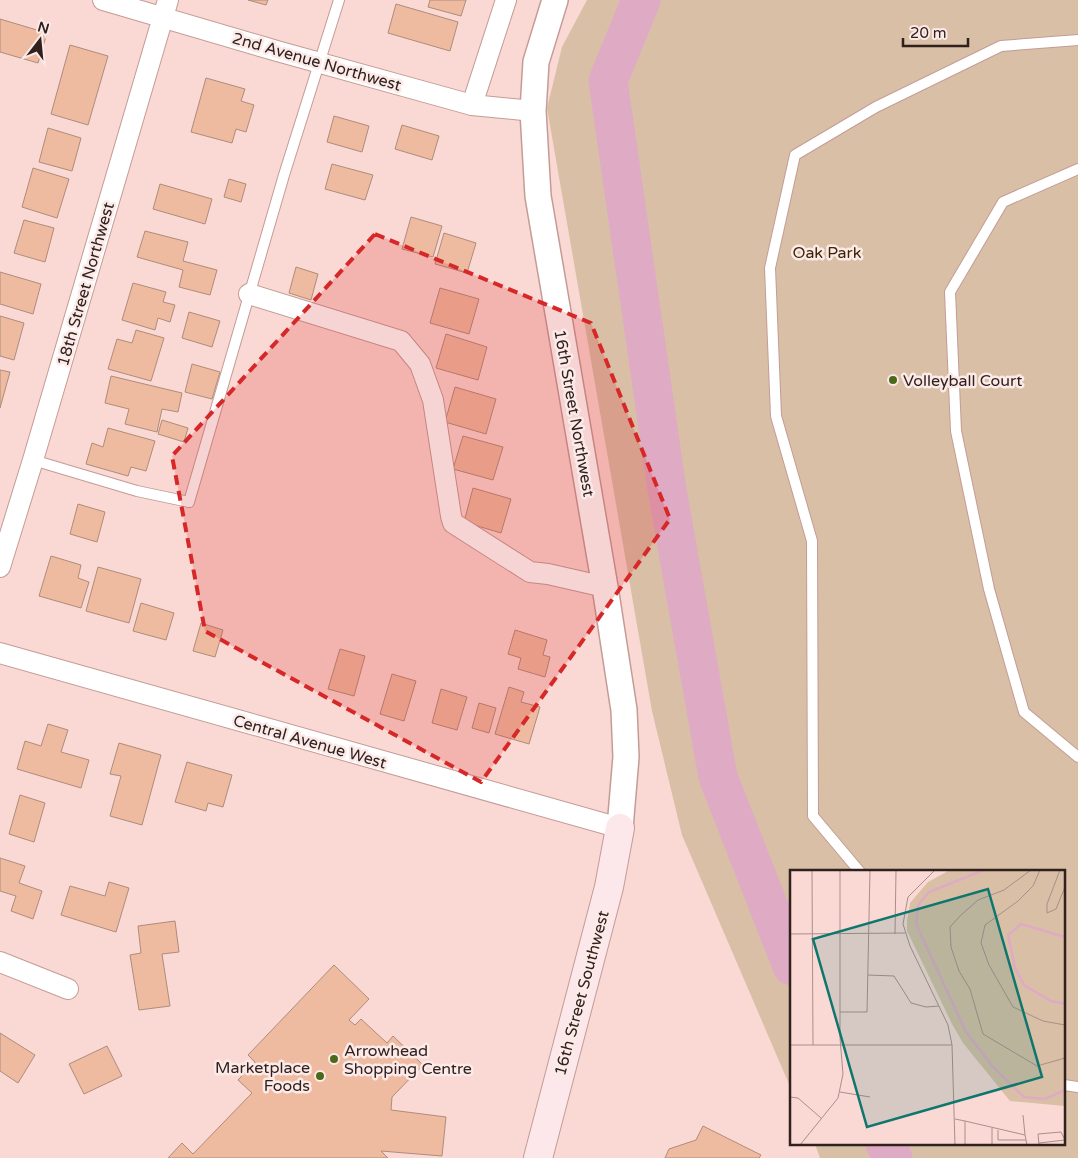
<svg xmlns="http://www.w3.org/2000/svg" width="1078" height="1158" viewBox="0 0 1078 1158" font-family="'Varela Round',sans-serif">
	<style>
		.green { fill: #d9bfa5 }
		.lines { fill: none; stroke-linecap: round; stroke-linejoin: round }
		.river { stroke: #dfabc4; stroke-width: 39 }
		.building { fill: #eebba1; stroke: #ae8c7b }
		.service-casing { stroke: #c49c96; stroke-width: 12 }
		.minor-casing { stroke: #c49c96; stroke-width: 22 }
		.tertiary-casing { stroke: #c49c96; stroke-width: 28 }
		.secondary-casing { stroke: #c49c96; stroke-width: 30 }
		.service { stroke: #fff; stroke-width: 10 }
		.minor { stroke: #fff; stroke-width: 20 }
		.tertiary { stroke: #fff; stroke-width: 25 }
		.secondary { stroke: #fce7ea; stroke-width: 28 }
		.marked { fill: #d62828; fill-opacity: 0.2; stroke: #d62828; stroke-width: 4; stroke-dasharray: 10 6; stroke-linejoin: round }
		.poi-dot { fill: #4b681b; stroke: #fbeae7; stroke-width: 2 }
		.labels { text-anchor: middle; stroke-width: 5; stroke-linejoin: round; paint-order: stroke }
		.street-label { font-size: 16px; fill: #30211f; stroke: #fbeae7 }
		.park-label { font-size: 16px; fill: #3e2403; stroke: #fbeae7 }
		.poi-label { font-size: 16px; fill: #30211f; stroke: #fbeae7; text-anchor: start }
		.inset-river { fill: none; stroke: #dfabc4; stroke-width: 2.5 }
		.inset-road { fill: none; stroke: #a98f8b; stroke-width: 1 }
		.view { fill: #0f766e; fill-opacity: 0.15; stroke: #0f766e; stroke-width: 2.5 }
		.inset-edge { fill: none; stroke: #30211f; stroke-width: 2.5 }
	</style>
	<rect width="100%" height="100%" fill="#fad8d3"/>
	<!-- green -->
	<path class="green" d="M587,0H1078V1158H820L815,1144H1064V872H792V1091L682,835L652,711L547,108L562,47Z"/>
	<g class="lines">
		<!-- river -->
		<path class="river" d="M641,0L608,81L667,490L718,777L792,966
			M885,1144L893,1158"/>
	</g>
	<!-- building -->
	<path class="building" d="M248,0H268L266,5Z
		M430,0H466L461,16L428,7Z
		M396,4L458,22L450,51L388,33Z
		M0,19L47,33L38,63L0,52Z
		M70,45L108,56L88,125L51,114Z
		M206,78L245,89L241,101L254,105L246,132L236,129L232,143L191,132Z
		M334,116L369,126L362,152L327,142Z
		M402,125L439,136L432,160L395,149Z
		M48,128L81,138L72,171L39,162Z
		M332,164L373,175L365,200L325,189Z
		M33,168L69,179L57,218L22,207Z
		M229,179L246,184L241,202L224,197Z
		M160,184L212,199L205,224L153,209Z
		M411,217L442,226L433,257L402,249Z
		M24,220L54,228L45,262L14,253Z
		M145,231L188,242L183,261L217,270L210,295L179,287L183,270L137,257Z
		M444,233L476,243L467,273L435,264Z
		M296,267L318,274L311,300L289,293Z
		M0,272L41,284L33,314L0,304Z
		M133,283L166,292L163,302L175,305L170,322L158,318L155,330L122,320Z
		M440,288L479,299L469,334L430,323Z
		M189,312L220,321L212,347L182,338Z
		M0,316L24,323L14,360L0,356Z
		M136,330L164,338L151,381L108,369L117,339L132,343Z
		M446,334L487,347L478,380L436,368Z
		M192,364L220,372L212,399L185,392Z
		M0,370L10,372L0,408Z
		M111,376L182,393L178,412L162,409L157,432L125,424L129,409L105,403Z
		M455,387L496,399L486,434L445,422Z
		M162,420L188,428L184,442L158,434Z
		M108,428L155,441L146,471L131,467L128,476L86,464L92,443L103,447Z
		M463,436L503,447L493,480L453,469Z
		M473,488L511,499L501,533L464,522Z
		M78,504L105,512L97,542L70,534Z
		M51,556L81,565L78,578L89,582L81,608L39,596Z
		M98,567L141,579L129,623L86,611Z
		M141,603L174,613L166,640L133,631Z
		M201,623L223,630L215,657L193,651Z
		M515,630L547,640L543,655L550,657L545,677L518,669L521,658L508,654Z
		M340,649L365,656L354,696L328,689Z
		M392,674L416,681L404,721L380,714Z
		M509,687L524,692L521,702L540,707L529,744L495,734Z
		M441,689L467,697L457,730L432,723Z
		M479,703L496,708L489,733L472,728Z
		M48,724L68,730L61,752L89,760L81,788L17,769L25,741L41,746Z
		M119,743L161,755L142,825L110,816L121,776L110,774Z
		M187,762L232,775L223,807L208,803L206,811L175,802Z
		M20,795L45,803L34,842L9,834Z
		M0,858L25,866L19,883L42,891L33,919L11,911L16,896L0,891Z
		M109,882L129,888L116,932L61,915L70,886L105,896Z
		M175,921L179,952L162,954L170,1006L139,1010L130,955L141,953L138,926Z
		M334,965L369,999L349,1020L355,1025L361,1019L387,1043L393,1036L423,1065L392,1097L391,1110L446,1117L442,1156L381,1151L388,1158H168L182,1143L193,1154L252,1093L238,1080L255,1062L248,1055Z
		M0,1033L35,1055L18,1083L0,1071Z
		M107,1046L122,1076L84,1094L69,1064Z
		M703,1126L761,1155L759,1158H665L669,1149L696,1140Z"/>
	<g class="lines">
		<!-- service casing -->
		<g class="service-casing">
			<path id="service" d="M1078,169L1003,202L950,292L956,431L989,589L1024,712L1078,757
				M33,460L137,491L189,502L284,175L339,0
				M860,872L813,816L812,541L776,416L770,268L795,155L876,107L1001,46L1078,40
				M1064,1085L1078,1087"/>
		</g>
		<!-- minor casing -->
		<g class="minor-casing">
			<path id="minor" d="M103,0L277,51L472,105L533,111
				M472,105L506,0
				M249,294L401,341L420,364L433,400L451,516L453,523L530,572L548,574L605,587
				M0,567L33,460L168,0
				M0,653L620,828
				M0,962L68,989"/>
		</g>
		<!-- tertiary casing -->
		<g class="tertiary-casing">
			<path id="tertiary" d="M555,0L536,62L533,111L538,196L605,587L624,710L626,757L620,828"/>
		</g>
		<!-- secondary casing -->
		<g class="secondary-casing">
			<path id="secondary" d="M538,1158L609,887L620,828"/>
		</g>
		<!-- service -->
		<use href="#service" class="service"/>
		<!-- minor -->
		<use href="#minor" class="minor"/>
		<!-- tertiary -->
		<use href="#tertiary" class="tertiary"/>
		<!-- secondary -->
		<use href="#secondary" class="secondary"/>
	</g>
	<!-- marked area -->
	<path class="marked" d="M375,234L591,323L670,519L481,782L205,631L172,456Z"/>
	<!-- markers -->
	<g class="poi-dot">
		<circle cx="893" cy="380" r="5"/>
		<circle cx="334" cy="1059" r="5"/>
		<circle cx="320" cy="1076" r="5"/>
	</g>
	<g class="labels">
		<!-- street labels -->
		<g class="street-label">
			<text transform="translate(317 61) rotate(16)" y="6">2nd Avenue Northwest</text>
			<text transform="translate(85 284) rotate(-74)" y="6">18th Street Northwest</text>
			<text transform="translate(575 413) rotate(80)" y="6">16th Street Northwest</text>
			<text transform="translate(310 741) rotate(16)" y="6">Central Avenue West</text>
			<text transform="translate(581 993) rotate(-75)" y="6">16th Street Southwest</text>
		</g>
		<!-- park labels -->
		<g class="park-label">
			<text x="827" y="258">Oak Park</text>
		</g>
		<!-- poi labels -->
		<g class="poi-label">
			<text x="903" y="386">Volleyball Court</text>
			<text x="344" y="1056">Arrowhead<tspan x="344" dy="18">Shopping Centre</tspan></text>
			<text x="310" y="1073" text-anchor="end">Marketplace<tspan x="310" dy="18">Foods</tspan></text>
		</g>
	</g>
	<!-- overview -->
	<g transform="translate(790 870)">
		<rect width="275" height="275" fill="#fad8d3"/>
		<path d="M160,0H275V236L220,231L173,173L162,154L117,61V51L120,33L138,12Z" fill="#d9bfa5"/>
		<path class="inset-river" d="M194,0L139,22L128,35L126,54L176,162L203,197L234,227L255,229L275,220M275,67L231,54L218,65L225,98L234,115L261,131L275,134"/>
		<path class="inset-road" d="M22,0L23,175M241,0L214,20L188,30L170,46L160,57L161,77L169,101L180,119L193,164L247,196L275,188M250,0L243,16L228,31L195,55L191,73L199,95L223,137L253,151L275,155M270,0L257,34V43L266,39L275,17M0,64L115,63M105,64L106,0M78,105L104,106L121,133L136,137L149,136M50,142H77L80,0M0,175H162L158,155L120,76L113,54L118,27L145,0M162,175L165,275M50,222L80,227M0,227L8,228L31,248M233,245L235,265M165,249L175,251V275M175,251L235,265L237,275M202,258V275M208,260V270H236M249,273L275,270M10,275L48,228L53,204L50,168V0M249,275L248,264L271,262L275,270"/>
		<path class="view" d="M198,19L252,207L77,257L23,69Z"/>
		<rect width="275" height="275" class="inset-edge"/>
	</g>
	<!-- north arrow -->
	<g transform="translate(40 40) rotate(16)" stroke="#fbeae7" stroke-width="4" paint-order="stroke">
	<path d="M0-4L9 19L0 12L-9 19Z" fill="#30211f"/>
	<text y="-8" font-size="14" font-weight="bold" text-anchor="middle" fill="#30211f">N</text>
	</g>
	<!-- scale -->
	<path d="M903 38v8h65v-8" fill="none" stroke="#30211f" stroke-width="2.5"/>
	<text x="910" y="38" font-size="15" fill="#30211f" stroke="#fbeae7" stroke-width="4" paint-order="stroke">20 m</text>
</svg>
